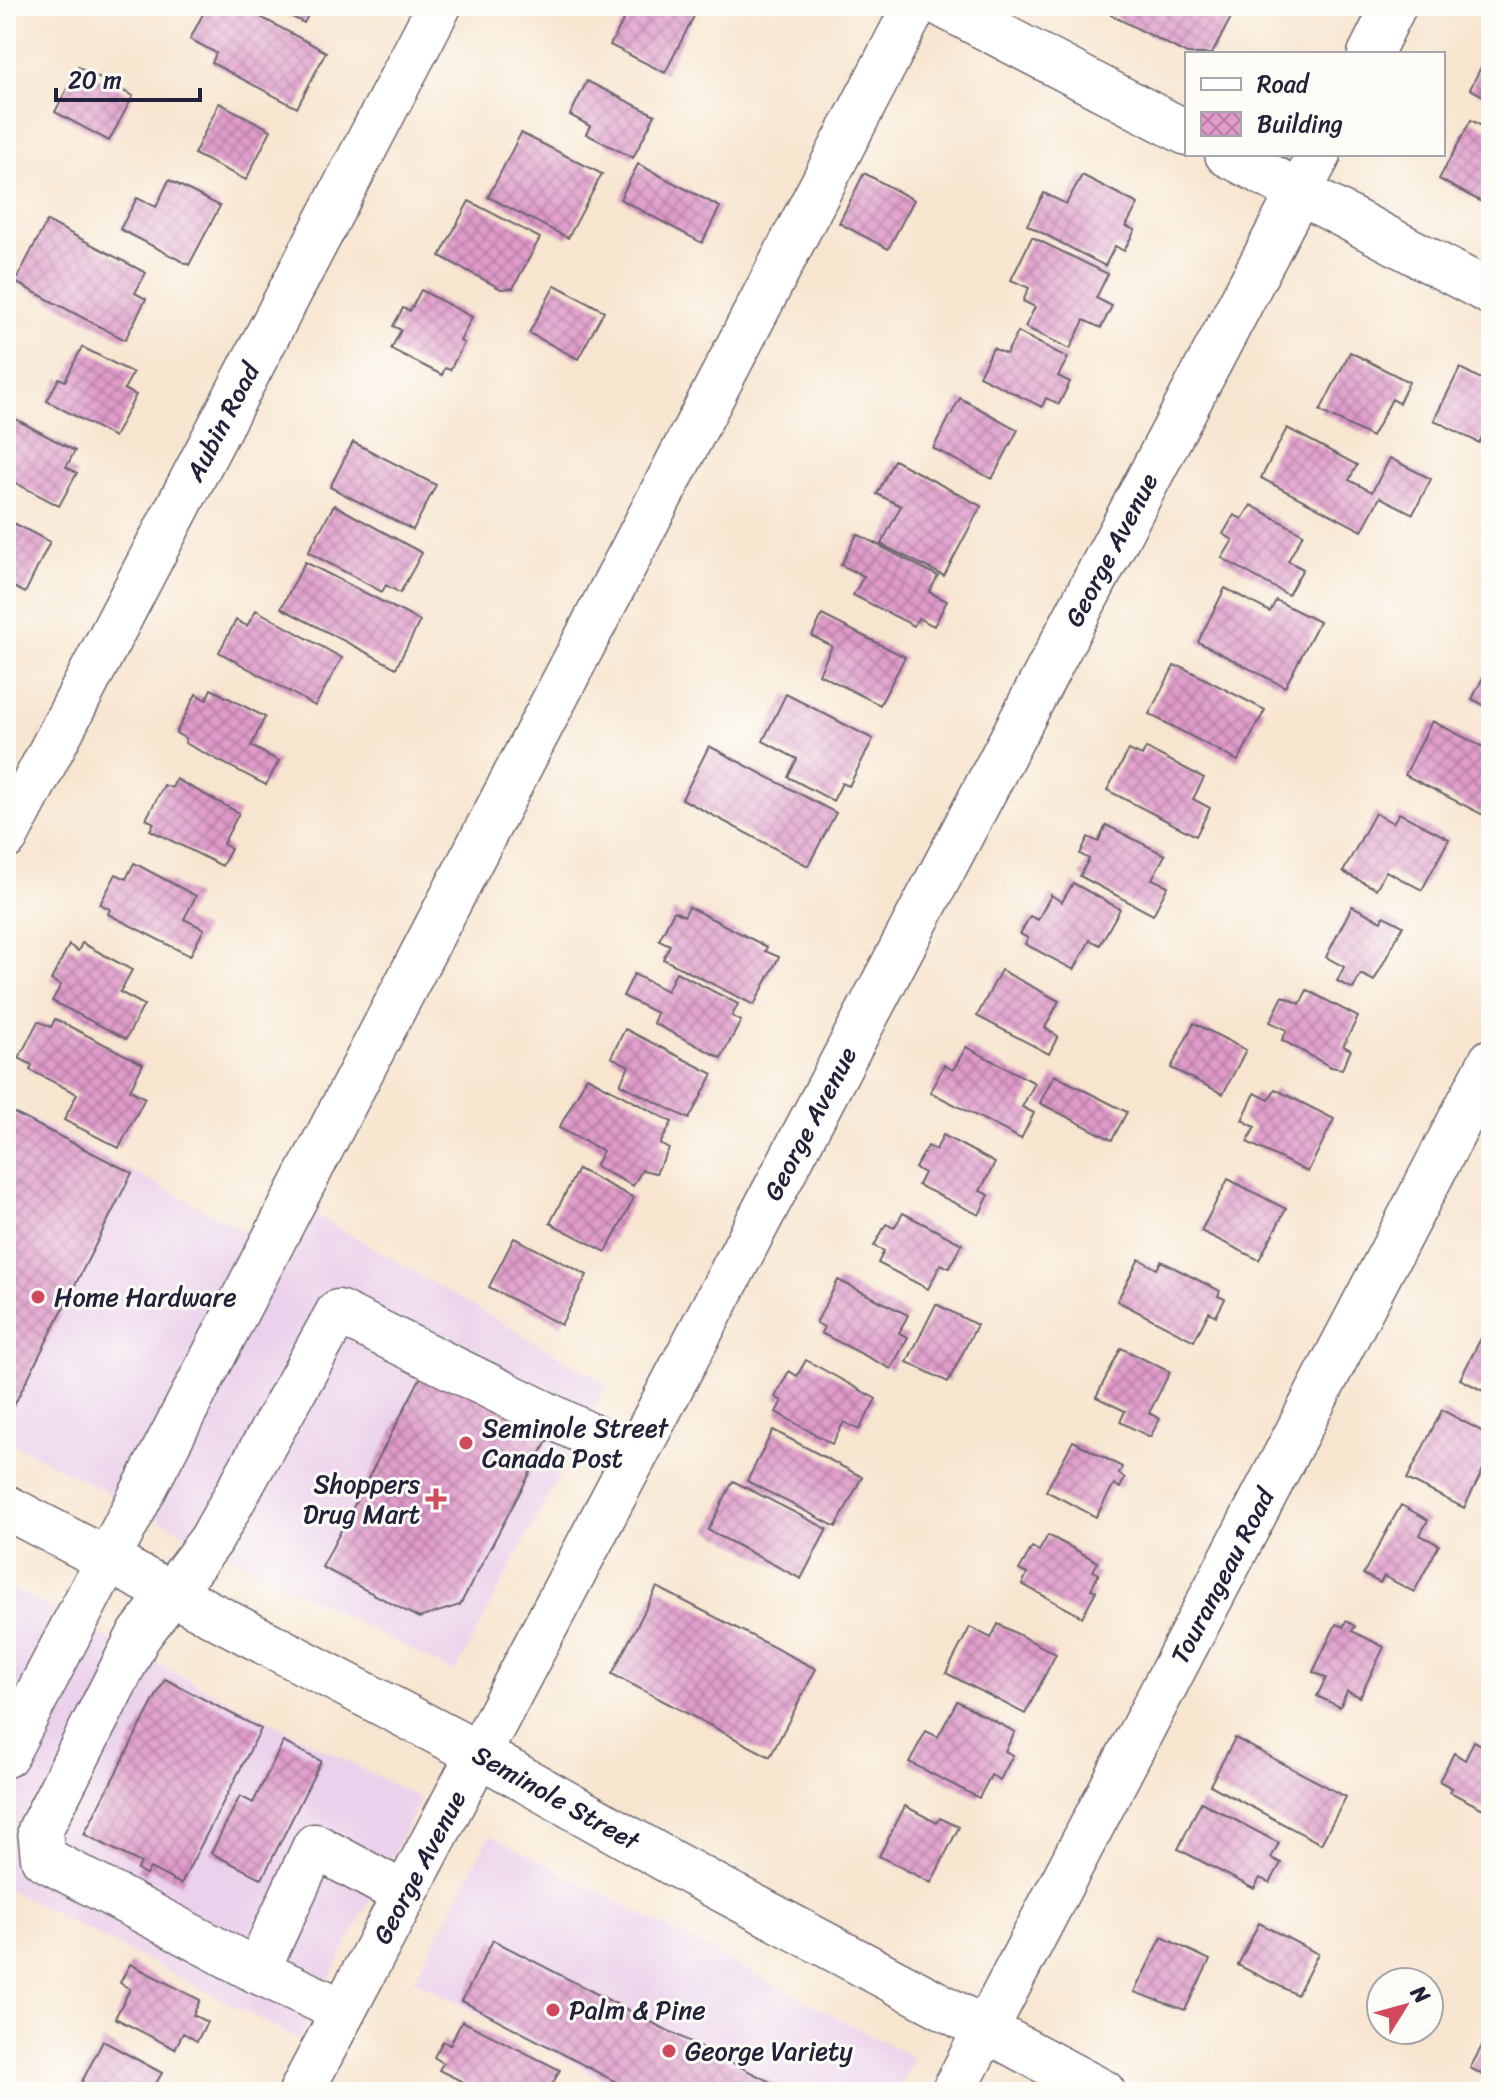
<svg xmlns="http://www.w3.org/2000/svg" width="1497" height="2098" viewBox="0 0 1497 2098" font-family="Sriracha,sans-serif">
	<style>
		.built { fill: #ebd1eb }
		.building { fill: url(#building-cross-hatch) }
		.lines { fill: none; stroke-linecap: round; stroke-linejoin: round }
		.minor-casing { stroke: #6d666f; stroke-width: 47 }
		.minor { stroke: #fff; stroke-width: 44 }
		.poi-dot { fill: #d1495b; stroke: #fdfcf7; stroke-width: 3 }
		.labels { text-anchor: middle; stroke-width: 6; stroke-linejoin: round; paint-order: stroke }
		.street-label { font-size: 26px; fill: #22223b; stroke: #fdfcf7 }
		.poi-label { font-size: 26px; fill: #22223b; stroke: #fdfcf7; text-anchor: start }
	</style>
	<defs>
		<pattern id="building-cross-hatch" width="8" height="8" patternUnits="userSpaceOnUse" patternTransform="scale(2)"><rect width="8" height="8" fill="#e09bca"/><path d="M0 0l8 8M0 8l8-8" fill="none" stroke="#b57ea5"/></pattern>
	</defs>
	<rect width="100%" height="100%" fill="#fdfcf7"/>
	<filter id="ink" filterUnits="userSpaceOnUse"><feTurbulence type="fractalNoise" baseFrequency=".0125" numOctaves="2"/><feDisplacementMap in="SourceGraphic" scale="16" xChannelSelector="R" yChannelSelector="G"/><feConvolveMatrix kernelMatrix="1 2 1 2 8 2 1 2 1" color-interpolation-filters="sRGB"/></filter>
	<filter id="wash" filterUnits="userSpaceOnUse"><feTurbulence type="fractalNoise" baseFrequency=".006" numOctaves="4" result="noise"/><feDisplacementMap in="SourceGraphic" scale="32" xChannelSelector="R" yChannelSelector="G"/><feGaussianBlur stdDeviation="1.8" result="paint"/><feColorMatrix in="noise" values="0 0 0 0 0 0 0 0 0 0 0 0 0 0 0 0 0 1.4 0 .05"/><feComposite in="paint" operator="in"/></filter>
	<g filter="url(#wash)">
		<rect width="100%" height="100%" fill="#f7e5cf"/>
		<!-- built -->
		<path class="built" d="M6,1105L294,1257L315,1214L607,1384L455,1673L6,1440Z
			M6,1586L421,1799L299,2039L6,1888V1807L35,1750L6,1734Z
			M490,1835L914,2058L897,2092H627L414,1980Z"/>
		<g id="blocks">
			<!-- building -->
			<path class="building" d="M207,6H240L326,52L297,108L212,63L216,53L190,39Z
				M271,6H313L304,23Z
				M631,6H679L695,14L665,73L610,45Z
				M1116,6H1237L1212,54H1187L1111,15Z
				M1491,47V100L1470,89Z
				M78,67L133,96L109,141L55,112Z
				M587,81L655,115L633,158L586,134L590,126L570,115Z
				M219,103L271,130L246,180L194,154Z
				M1471,120L1491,131V207L1439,179Z
				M521,133L602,174L568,238L488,197Z
				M638,164L720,207L702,243L620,199Z
				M864,173L914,200L888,249L839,223Z
				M1082,175L1138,204L1126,226L1135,230L1124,251L1115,246L1105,266L1027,225L1044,193L1066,204Z
				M169,180L220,206L189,265L120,229L137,198L156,207Z
				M469,201L540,238L513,288L501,289L440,256Z
				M47,221L146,273L135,293L146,299L125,340L15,282Z
				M1032,237L1108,274L1096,298L1112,306L1101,328L1084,320L1070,349L1025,327L1035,307L1023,301L1029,288L1011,280Z
				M555,285L604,311L578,359L529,333Z
				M421,290L472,317L460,341L464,343L450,370L445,368L442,375L391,349L401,330L393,326L403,308L410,311Z
				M1018,332L1068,358L1058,376L1070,382L1059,404L1046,398L1042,407L979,376L993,348L1006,354Z
				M82,347L133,373L124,389L136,395L114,437L47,401L59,378L65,381Z
				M1350,352L1409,382L1399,403L1392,399L1372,437L1320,411Z
				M1460,368L1491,384V419L1479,443L1434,420Z
				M960,398L1018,430L992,479L933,448Z
				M6,414L75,451L66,467L77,473L59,506L6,478Z
				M1287,428L1357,465L1349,480L1372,492L1390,458L1431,479L1413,514L1380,497L1362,531L1261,478Z
				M353,442L436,485L413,530L330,487Z
				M894,460L981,506L944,576L881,544L901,506L877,494Z
				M334,505L422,553L400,593L386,585L382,592L308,552Z
				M1251,505L1303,534L1288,561L1303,569L1288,595L1222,558L1233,540L1223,534L1234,515L1242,519Z
				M6,519L50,542L25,593L6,583Z
				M857,534L938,576L929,592L947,601L934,626L918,618L914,626L853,595L864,576L841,565Z
				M305,562L420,621L396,668L281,608Z
				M1225,588L1270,612L1276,600L1319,622L1285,687L1198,642Z
				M256,610L342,658L315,706L219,652L236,620L247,626Z
				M822,615L905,657L880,705L819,674L832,646L812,636Z
				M1491,662V709L1472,699Z
				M1174,666L1182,667L1265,710L1238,761L1149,714Z
				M211,689L265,717L251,746L279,761L266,785L185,743L186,739L176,733L196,694L206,700Z
				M786,694L873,739L849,786L842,783L833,801L788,777L797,759L763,741Z
				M1432,721L1491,751V809L1487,817L1405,775Z
				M709,746L836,813L808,866L682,799Z
				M1146,748L1204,778L1193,799L1210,808L1196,836L1107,790L1129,750L1142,756Z
				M176,779L239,813L223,844L231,849L222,866L150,830L154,823L146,819L164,785L172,788Z
				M1375,813L1393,823L1399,813L1449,839L1422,890L1386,871L1376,889L1343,872Z
				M1106,825L1165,855L1152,879L1168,886L1153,915L1080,876L1089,859L1080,854L1088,837L1098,842Z
				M134,863L196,896L184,919L204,929L190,956L108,914L110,909L100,904L116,874L126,879Z
				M1073,883L1120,909L1100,945L1090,940L1074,970L1025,944L1028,938L1020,934L1030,916L1038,920L1051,895L1062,902Z
				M1352,906L1381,921L1384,916L1403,926L1374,981L1361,974L1353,989L1337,981L1344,967L1326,957Z
				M689,907L767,947L765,951L779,957L754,1005L663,959L670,945L659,940L674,911L684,916Z
				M82,943L132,970L120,992L144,1005L126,1039L52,1001L61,985L51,980L69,945L78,951Z
				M1001,970L1059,1001L1045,1028L1058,1036L1049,1054L977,1016Z
				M676,972L738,1004L732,1016L741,1021L721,1058L653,1023L657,1013L623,996L634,974L667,991Z
				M1307,990L1358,1017L1343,1046L1351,1050L1342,1069L1331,1067L1282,1040L1287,1030L1270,1022L1283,996L1300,1004Z
				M55,1019L143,1064L130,1090L145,1098L119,1148L64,1120L77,1094L30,1070L32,1065L19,1058L38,1021L51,1027Z
				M1194,1023L1246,1050L1223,1094L1171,1068Z
				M625,1029L713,1074L689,1119L620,1084L629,1066L611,1057Z
				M966,1047L1035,1083L1022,1107L1034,1113L1021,1139L930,1092L944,1065L953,1070Z
				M1054,1075L1127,1112L1112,1140L1040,1103Z
				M587,1077L672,1122L660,1144L669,1149L656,1173L642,1170L633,1186L595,1166L603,1151L559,1128Z
				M1275,1089L1334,1119L1308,1172L1247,1142L1255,1127L1242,1120L1255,1093L1269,1100Z
				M6,1109L132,1173L6,1421Z
				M943,1135L995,1163L980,1191L989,1195L979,1215L918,1185L924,1173L915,1168L928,1146L936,1150Z
				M578,1169L634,1198L606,1252L550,1223Z
				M1228,1179L1286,1209L1259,1260L1201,1231Z
				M903,1213L962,1244L949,1268L941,1264L928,1289L878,1263L884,1251L874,1246L886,1224L894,1228Z
				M514,1238L587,1275L561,1325L489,1287Z
				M1139,1259L1157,1269L1161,1261L1220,1291L1218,1296L1225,1299L1216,1316L1209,1312L1194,1341L1117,1301Z
				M838,1280L908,1315L899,1333L908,1337L891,1369L821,1333L824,1327L816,1323Z
				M936,1304L977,1325L948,1382L907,1362Z
				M1491,1319V1395L1460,1379Z
				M1121,1348L1170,1372L1149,1413L1160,1419L1150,1437L1120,1422L1125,1411L1096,1397Z
				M806,1360L876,1399L859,1430L844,1422L832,1444L776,1412L782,1401L775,1397L789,1371L797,1376Z
				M426,1367L552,1432L460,1605L419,1618L322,1567Z
				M1442,1410L1491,1436V1454L1464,1508L1407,1479Z
				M773,1430L862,1477L836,1527L747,1481Z
				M1073,1441L1122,1467L1119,1474L1125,1478L1120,1488L1114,1484L1096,1517L1046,1491Z
				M733,1481L827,1529L801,1579L708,1530Z
				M1401,1505L1428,1520L1420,1535L1439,1545L1414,1592L1384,1576L1380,1583L1363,1574Z
				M1048,1535L1098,1562L1093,1571L1099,1574L1091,1589L1096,1591L1082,1617L1022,1584L1027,1574L1019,1570L1032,1547L1039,1551Z
				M657,1587L816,1669L770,1757L612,1674Z
				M1346,1621L1355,1626L1352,1631L1384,1647L1360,1697L1347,1691L1340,1707L1317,1696L1326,1678L1313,1672L1336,1624L1343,1627Z
				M998,1624L1056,1654L1025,1714L946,1673L970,1627L991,1638Z
				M165,1679L261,1729L181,1884L150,1868L146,1875L137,1870L141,1863L84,1834Z
				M957,1701L1015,1732L1005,1751L1013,1755L1000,1780L991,1775L979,1798L909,1762L926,1731L938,1737Z
				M1235,1738L1346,1797L1321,1844L1210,1785Z
				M1474,1741L1491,1750V1813L1450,1792L1452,1788L1439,1781L1454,1753L1465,1760Z
				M283,1742L321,1761L262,1879L211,1853L240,1796L253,1803Z
				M1201,1802L1279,1843L1271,1858L1281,1863L1270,1883L1260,1878L1254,1889L1178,1849Z
				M905,1806L937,1823L940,1818L959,1827L931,1883L879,1856Z
				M1259,1923L1318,1954L1297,1995L1238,1965Z
				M1162,1937L1210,1960L1185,2010L1134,1992Z
				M493,1940L645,2019L790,2092H635L462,2001Z
				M130,1964L200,2000L193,2015L207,2022L197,2041L183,2033L175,2049L115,2018L130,1989L120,1983Z
				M462,2021L560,2070L548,2092H483L439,2070L443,2063L434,2057L443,2041L450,2045Z
				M103,2041L162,2073L151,2092L77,2091Z
				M1483,2044L1491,2048V2079L1470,2068Z"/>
		</g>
	</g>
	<g filter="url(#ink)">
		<use href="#blocks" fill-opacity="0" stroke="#6d666f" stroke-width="2"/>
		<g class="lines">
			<!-- minor casing -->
			<g class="minor-casing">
				<g id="minor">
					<path d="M944,6L1187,133"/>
					<path d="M1370,54L1394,6"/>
					<path d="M1227,154L1491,293"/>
					<path id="s1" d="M6,837L439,6"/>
					<path id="s2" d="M6,1507L477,1753L674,1864L1103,2092"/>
					<path d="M6,1755L915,6"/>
					<path d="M257,1971L43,1858L40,1830L138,1637L211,1540L338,1312L634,1457"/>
					<path d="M343,2011L257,1971L315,1846L404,1894"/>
					<path id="s3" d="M301,2092L1319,154"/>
					<path id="s4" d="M953,2092L1491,1061"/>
				</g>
			</g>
			<!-- minor -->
			<use href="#minor" class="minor"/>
		</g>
	</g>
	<!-- markers -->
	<g class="poi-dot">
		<circle cx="38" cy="1297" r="8"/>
		<circle cx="466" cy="1443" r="8"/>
		<path d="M432 1487h8v8h8v8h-8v8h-8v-8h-8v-8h8z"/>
		<circle cx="553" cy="2010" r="8"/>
		<circle cx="669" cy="2051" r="8"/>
	</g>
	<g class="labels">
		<!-- street labels -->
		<g class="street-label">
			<text dy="9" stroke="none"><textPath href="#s1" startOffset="468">Aubin Road</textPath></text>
			<text dy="9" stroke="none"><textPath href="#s3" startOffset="1742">George Avenue</textPath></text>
			<text dy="9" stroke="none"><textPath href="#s3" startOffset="1094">George Avenue</textPath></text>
			<text dy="9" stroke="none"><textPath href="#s4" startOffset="582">Tourangeau Road</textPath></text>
			<text dy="9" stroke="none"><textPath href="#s2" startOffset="622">Seminole Street</textPath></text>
			<text dy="9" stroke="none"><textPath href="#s3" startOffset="254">George Avenue</textPath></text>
		</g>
		<!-- poi labels -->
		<g class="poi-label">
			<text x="54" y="1306">Home Hardware</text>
			<text x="482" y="1437">Seminole Street<tspan x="482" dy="30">Canada Post</tspan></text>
			<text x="420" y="1493" text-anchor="end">Shoppers<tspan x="420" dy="30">Drug Mart</tspan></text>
			<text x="569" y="2019">Palm &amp; Pine</text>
			<text x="685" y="2060">George Variety</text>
		</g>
	</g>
	<!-- margin -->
	<rect width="1497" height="2098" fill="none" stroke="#fdfcf7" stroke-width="32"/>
	<!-- legend -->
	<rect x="1185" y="52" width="260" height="104" fill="#fdfcf7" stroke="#a5a5ac" stroke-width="2"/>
	<rect x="1201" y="78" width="40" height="12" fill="#ffffff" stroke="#a5a5ac" stroke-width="2"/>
	<text x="1257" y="92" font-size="24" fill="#22223b">Road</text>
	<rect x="1201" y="112" width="40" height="24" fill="url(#building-cross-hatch)" stroke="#a5a5ac" stroke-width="2"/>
	<text x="1257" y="132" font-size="24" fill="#22223b">Building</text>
	<!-- north arrow -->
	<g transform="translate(1405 2006) rotate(53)"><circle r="38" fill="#fdfcf7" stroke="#a5a5ac" stroke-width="2"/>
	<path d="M0-6L14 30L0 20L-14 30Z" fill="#d1495b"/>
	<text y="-12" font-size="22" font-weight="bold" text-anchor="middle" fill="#22223b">N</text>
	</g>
	<!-- scale -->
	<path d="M56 88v12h144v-12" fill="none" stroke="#22223b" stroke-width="4"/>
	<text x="68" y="88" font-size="24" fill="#22223b" stroke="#fdfcf7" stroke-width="6" paint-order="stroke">20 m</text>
</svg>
